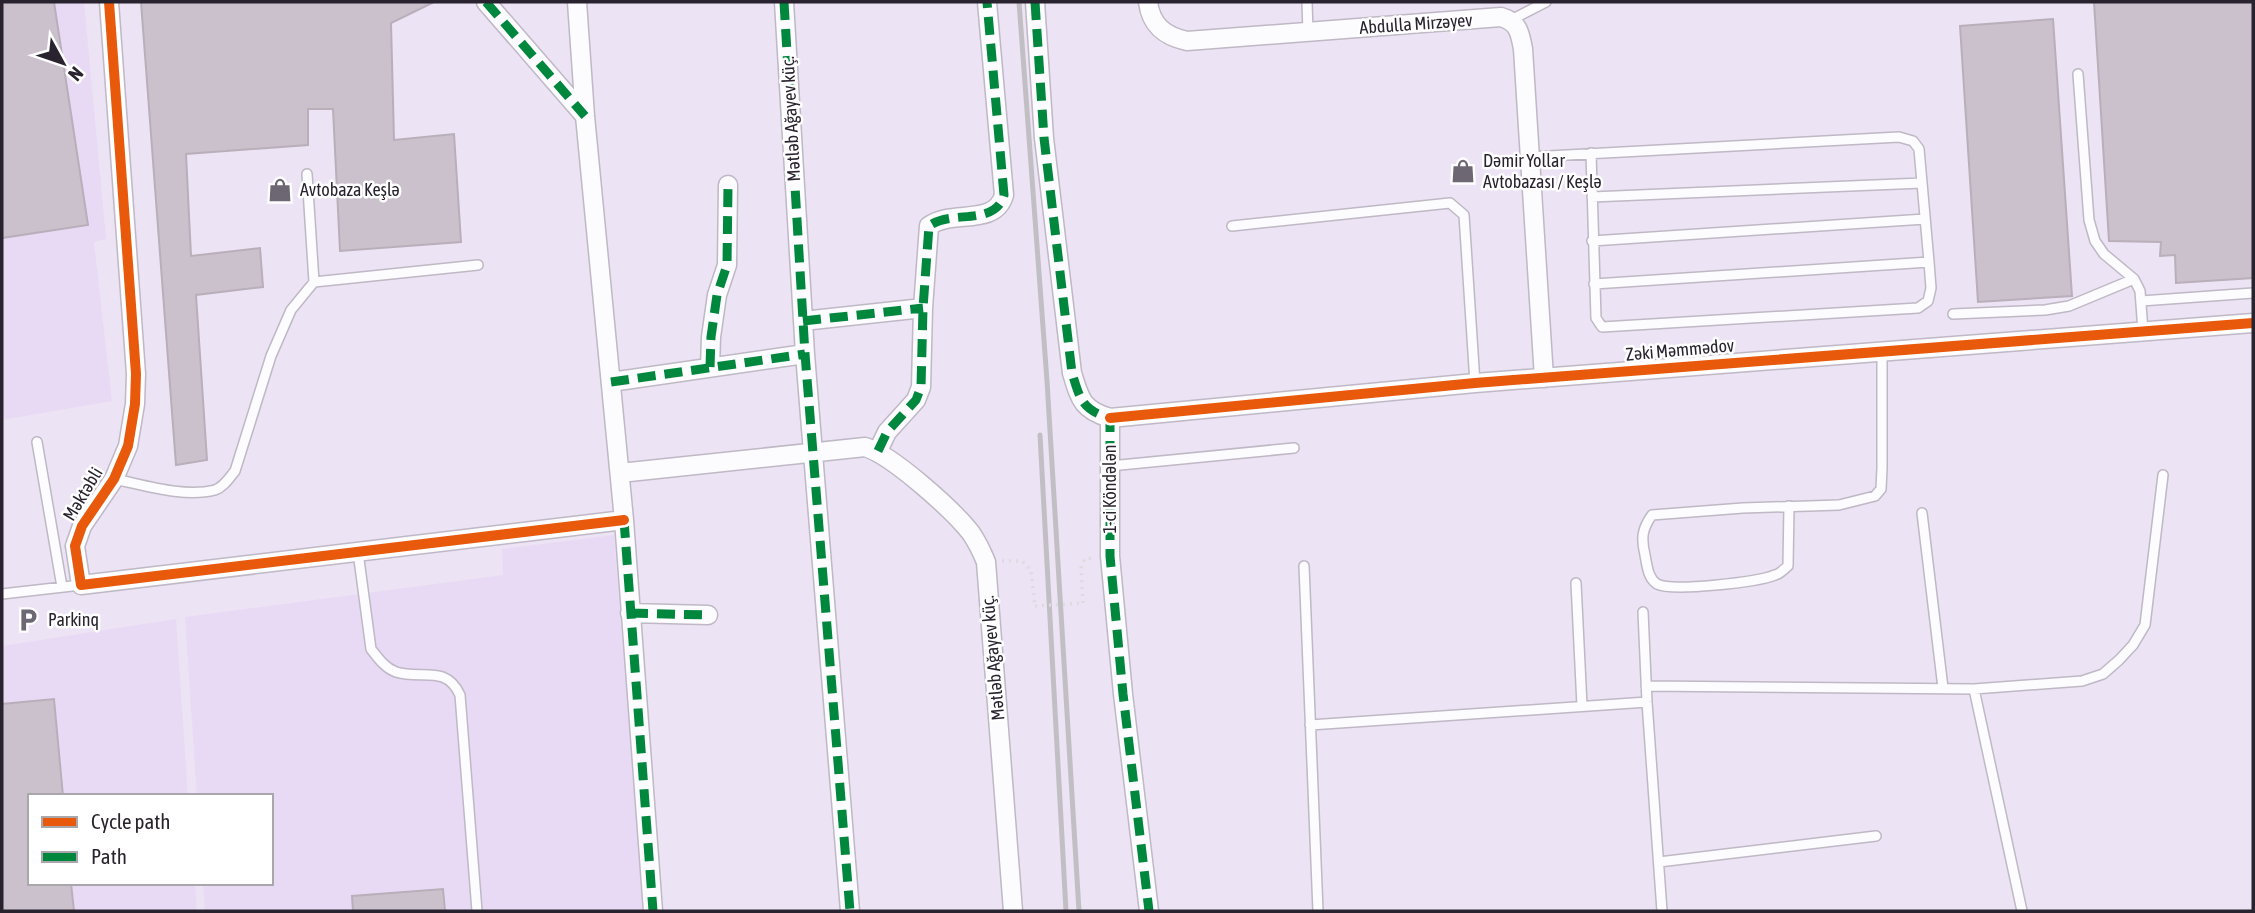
<svg xmlns="http://www.w3.org/2000/svg" width="2255" height="913" viewBox="0 0 2255 913" font-family="'Asap Condensed',sans-serif">
	<style>
		.built { fill: #e8daf5 }
		.building { fill: #cac1cc; stroke: #b9afba; stroke-width: 2 }
		.lines { fill: none; stroke-linecap: round; stroke-linejoin: round }
		.service-casing { stroke: #bfb8c5; stroke-width: 12 }
		.minor-casing { stroke: #bfb8c5; stroke-width: 21 }
		.path { stroke: #dedbe0; stroke-width: 3.5; stroke-dasharray: 2 5; stroke-linecap: butt }
		.service { stroke: #fcfbfd; stroke-width: 9 }
		.minor { stroke: #fcfbfd; stroke-width: 18 }
		.rail { stroke: #c2bfc4; stroke-width: 5 }
		.path-bridge { stroke: #dedbe0; stroke-width: 3.5; stroke-dasharray: 2 5; stroke-linecap: butt }
		.quiet { stroke: #00873e; stroke-width: 9; stroke-dasharray: 18 9; stroke-linecap: butt }
		.cycleway-casing { stroke: #fff; stroke-width: 15 }
		.cycleway { stroke: #e8590c; stroke-width: 10 }
		.labels { text-anchor: middle; stroke-width: 5; stroke-linejoin: round; paint-order: stroke }
		.street-label { font-size: 18px; fill: #28232e; stroke: #fff }
		.poi-label { font-size: 18px; fill: #28232e; stroke: #fff; text-anchor: start }
	</style>
	<rect width="100%" height="100%" fill="#ece3f4"/>
	<!-- built -->
	<path class="built" d="M2,2H84L106,239L94,242L112,401L2,420Z
		M614,535L643,911H205L203,883H271V796H197L185,617L503,575L502,549Z
		M176,619L188,796H30V883H195L197,911H2V646Z"/>
	<!-- building -->
	<path class="building" d="M2,2H54L88,225L2,238Z
		M141,2H434L391,23L394,140L454,134L461,242L340,251L333,109H308V145L186,154L191,256L260,248L263,287L196,295L207,460L176,465Z
		M2094,2H2253V278L2176,283L2175,255L2160,256L2161,242L2109,241Z
		M2053,19L2072,296L1978,302L1960,26Z
		M54,699L63,796H30V883H71L74,911H2V704Z
		M443,889L445,911H353L352,896Z"/>
	<g class="lines">
		<!-- service casing -->
		<g class="service-casing">
			<path id="service" d="M1307,2L1308,32
				M1511,20L1546,2
				M2078,74L2089,220L2095,241L2104,254L2134,279L2140,291L2143,331
				M1530,157L1899,137L1913,141L1919,149L1929,262L1931,288L1928,301L1918,308L1602,327L1596,318L1591,153
				M1592,197L1922,183
				M1232,226L1450,203L1464,215L1475,383
				M1592,241L1925,219
				M314,282L478,265
				M1594,284L1929,262
				M2141,301L2253,293
				M1953,314L2045,310L2069,306L2134,279
				M37,442L62,587
				M1110,466L1294,448
				M114,479C144,485 184,498 215,490C224,487 229,478 235,471L271,356L291,310L314,282L307,174
				M1789,506L1788,566C1784,569 1780,574 1775,575C1758,582 1672,592 1657,584C1648,578 1647,566 1645,555C1641,538 1642,529 1652,515L1743,508L1839,505L1875,496L1881,489L1882,468V352
				M1922,513L1943,688
				M358,552L371,649C378,658 385,668 396,672C421,680 446,664 460,695L477,911
				M1304,566L1318,911
				M1576,583L1582,706
				M2,594L81,585
				M1643,612L1647,702L1662,911
				M1646,686L1974,689L2082,681L2103,674L2119,660L2133,645L2145,625L2163,475
				M1974,689L2022,911
				M1310,725L1647,702
				M1659,862L1876,836"/>
		</g>
		<!-- minor casing -->
		<g class="minor-casing">
			<path id="minor" d="M109,2L136,374L135,404L128,446L114,479L82,526L75,546L81,585L624,520
				M486,2L585,116
				M577,2L585,116L624,520L653,911
				M784,2L805,354L850,911
				M1035,2L1044,138L1072,373C1080,399 1082,410 1110,418V556L1123,694L1149,911
				M1148,2C1151,25 1164,36 1187,41L1501,17C1518,22 1520,32 1523,49L1544,378
				M803,321L923,308
				M710,367L711,337L717,295L727,265L728,185
				M611,382L805,354
				M1110,418L1475,383L2253,323
				M878,451L887,432L916,400L921,387L923,308L929,226C952,209 995,227 1004,195L987,2
				M620,473L865,447C892,455 953,510 971,533C977,542 982,552 986,562L1013,911
				M630,613L708,615"/>
		</g>
		<!-- path -->
		<path class="path" d="M1002,561H1022L1031,570L1035,606
			M1083,603L1081,566L1085,559L1094,558"/>
		<!-- service -->
		<use href="#service" class="service"/>
		<!-- minor -->
		<use href="#minor" class="minor"/>
		<!-- rail -->
		<path class="rail" d="M1019,2L1047,381L1079,911
			M1040,435L1066,911"/>
		<!-- path-bridge -->
		<path class="path-bridge" d="M1035,606L1083,603"/>
		<!-- quiet -->
		<path class="quiet" d="M486,2L585,116
			M784,2L805,354L850,911
			M1035,2L1044,138L1072,373C1080,399 1082,410 1110,418V556L1123,694L1149,911
			M803,321L923,308
			M710,367L711,337L717,295L727,265L728,185
			M611,382L805,354
			M878,451L887,432L916,400L921,387L923,308L929,226C952,209 995,227 1004,195L987,2
			M624,520L653,911
			M630,613L708,615"/>
		<!-- cycleway casing -->
		<g class="cycleway-casing">
			<path id="cycleway" d="M109,2L136,374L135,404L128,446L114,479L82,526L75,546L81,585L624,520
				M1110,418L1475,383L2253,323"/>
		</g>
		<!-- cycleway -->
		<use href="#cycleway" class="cycleway"/>
	</g>
	<!-- icons -->
	<defs>
		<g id="shop-bare" transform="scale(1.89)"><path d="M-5-2.5h2.3a2.7 3.5 0 0 1 5.4 0H5L5.5 6h-11ZM-1.5-2.5h3a1.5 2.3 0 0 0-3 0Z" fill="#6d6673" stroke="#fff" stroke-width="2.5" paint-order="stroke"/></g>
		<g id="parking-bare" transform="scale(1.89)"><path d="M-3.5-5.5H1a3.5 3.5 0 0 1 0 7H-1V5.5H-3.5ZM-1-3.4V-.6H.8a1.4 1.4 0 0 0 0-2.8Z" fill="#6d6673" stroke="#fff" stroke-width="2.5" paint-order="stroke"/></g>
	</defs>
	<g fill-rule="evenodd">
		<use href="#shop-bare" x="1463" y="171"/>
		<use href="#shop-bare" x="280" y="190"/>
		<use href="#parking-bare" x="28" y="620"/>
	</g>
	<g class="labels">
		<!-- street labels -->
		<g class="street-label">
			<text transform="translate(1416 24) rotate(-4)" y="6">Abdulla Mirzəyev</text>
			<text transform="translate(791 119) rotate(-93)" y="6">Mətləb Ağayev küç.</text>
			<text transform="translate(1680 350) rotate(-5)" y="6">Zəki Məmmədov</text>
			<text transform="translate(1110 489) rotate(-90)" y="6">1-ci Köndələn</text>
			<text transform="translate(83 494) rotate(-59)" y="6">Məktəbli</text>
			<text transform="translate(993 658) rotate(-95)" y="6">Mətləb Ağayev küç.</text>
		</g>
		<!-- poi labels -->
		<g class="poi-label">
			<text x="1483" y="167">Dəmir Yollar<tspan x="1483" dy="21">Avtobazası / Keşlə</tspan></text>
			<text x="300" y="196">Avtobaza Keşlə</text>
			<text x="48" y="626">Parkinq</text>
		</g>
	</g>
	<!-- border -->
	<rect width="2255" height="913" fill="none" stroke="#28232e" stroke-width="7"/>
	<!-- legend -->
	<rect x="28" y="794" width="245" height="91" fill="#ffffff" stroke="#a9a7ab" stroke-width="2"/>
	<rect x="42" y="817" width="35" height="10" fill="#e8590c" stroke="#a9a7ab" stroke-width="2"/>
	<text x="91" y="829" font-size="21" fill="#28232e">Cycle path</text>
	<rect x="42" y="852" width="35" height="10" fill="#00873e" stroke="#a9a7ab" stroke-width="2"/>
	<text x="91" y="864" font-size="21" fill="#28232e">Path</text>
	<!-- north arrow -->
	<g transform="translate(63 63) rotate(130)" stroke="#ffffff" stroke-width="5" paint-order="stroke">
	<path d="M0-5L12 26L0 18L-12 26Z" fill="#28232e"/>
	<text y="-10" font-size="19" font-weight="bold" text-anchor="middle" fill="#28232e">N</text>
	</g>
</svg>
